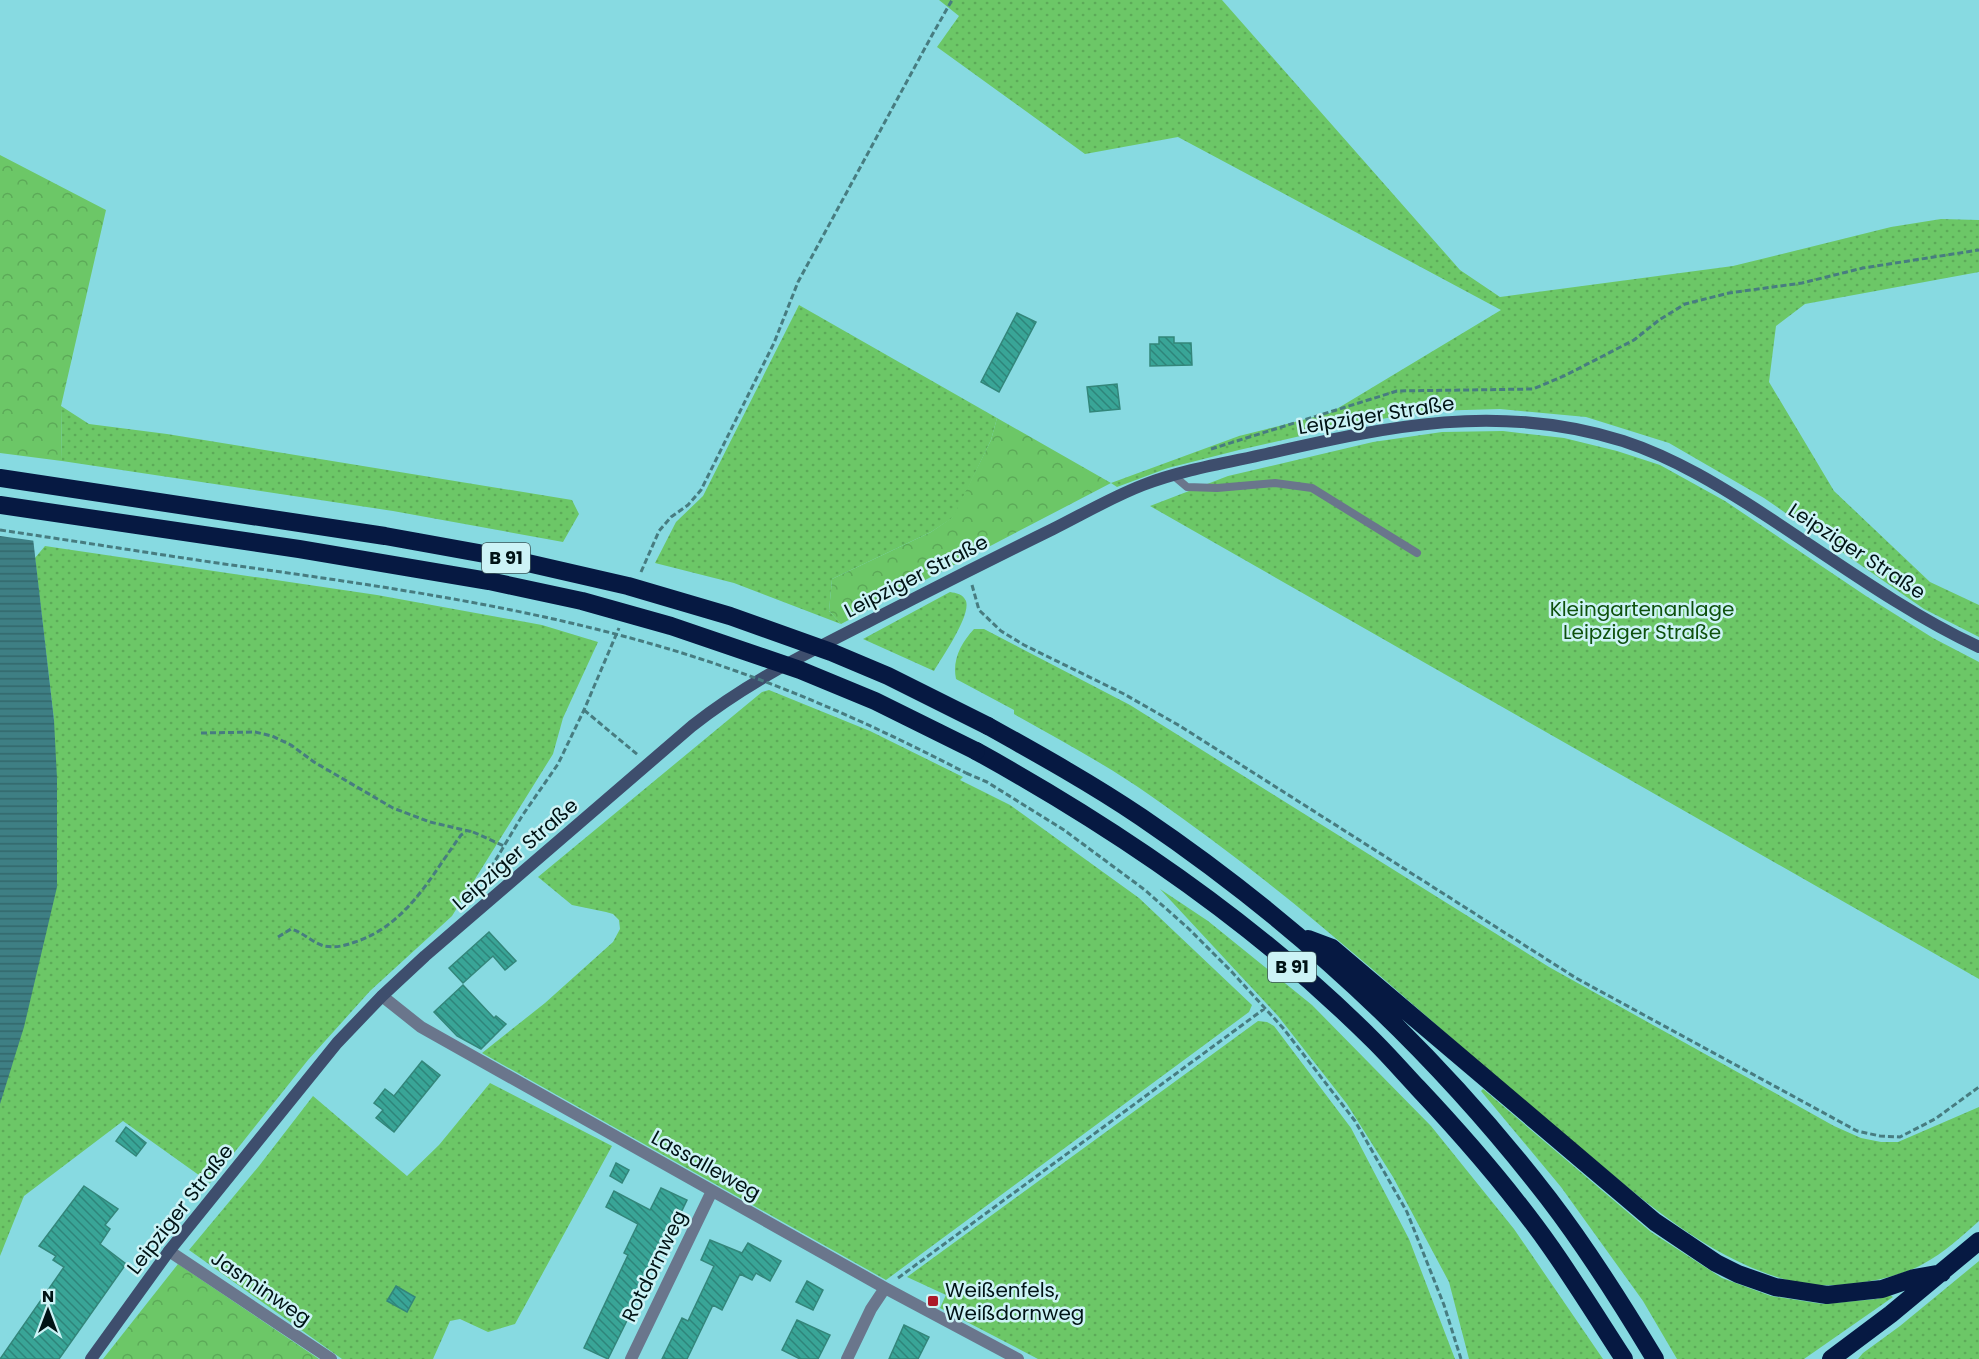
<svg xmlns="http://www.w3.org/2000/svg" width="1979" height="1359" viewBox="0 0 1979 1359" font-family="Poppins,sans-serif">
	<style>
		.grass { fill: url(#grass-dots) }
		.forest { fill: url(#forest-crowns) }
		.water { fill: url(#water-rules) }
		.pier { fill: #87dae1 }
		.building { fill: url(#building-back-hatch); stroke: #33867a; stroke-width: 1.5 }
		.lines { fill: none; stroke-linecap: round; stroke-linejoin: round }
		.path { stroke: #477c80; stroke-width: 3; stroke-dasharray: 6 3; stroke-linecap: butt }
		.lane { stroke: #6a768c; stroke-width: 8 }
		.street { stroke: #6a768c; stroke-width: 12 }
		.secondary { stroke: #3e4e6d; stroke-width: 12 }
		.highway { stroke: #061942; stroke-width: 18 }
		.path-bridge { stroke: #477c80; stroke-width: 3; stroke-dasharray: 6 3; stroke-linecap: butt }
		.highway-bridge { stroke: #061942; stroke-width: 18 }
		.poi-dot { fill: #ac1829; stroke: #ccf3f6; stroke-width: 2 }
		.labels { text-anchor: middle; stroke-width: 5; stroke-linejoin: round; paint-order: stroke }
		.shield { fill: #ccf3f6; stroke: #3d5658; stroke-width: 1.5 }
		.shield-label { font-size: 18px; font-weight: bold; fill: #001315 }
		.street-label { font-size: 20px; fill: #001315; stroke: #ccf3f6 }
		.park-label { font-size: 20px; fill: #0e510d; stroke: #ccf3f6 }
		.poi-label { font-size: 20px; fill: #001315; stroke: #ccf3f6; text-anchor: start }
	</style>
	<defs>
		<pattern id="grass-dots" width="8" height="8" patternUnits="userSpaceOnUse" patternTransform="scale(1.5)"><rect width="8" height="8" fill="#6cc767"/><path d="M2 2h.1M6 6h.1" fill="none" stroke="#5caa58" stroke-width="1.8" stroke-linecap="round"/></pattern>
		<pattern id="forest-crowns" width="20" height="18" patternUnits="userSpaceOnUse" patternTransform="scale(1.5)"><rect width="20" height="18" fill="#6cc767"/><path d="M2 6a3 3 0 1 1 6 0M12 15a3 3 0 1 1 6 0" fill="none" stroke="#5caa58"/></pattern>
		<pattern id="water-rules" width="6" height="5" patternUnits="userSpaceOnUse" patternTransform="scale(1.5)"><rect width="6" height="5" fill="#3e7f84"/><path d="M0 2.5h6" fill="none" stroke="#32676b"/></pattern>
		<pattern id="building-back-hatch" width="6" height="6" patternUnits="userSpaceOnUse" patternTransform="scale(1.5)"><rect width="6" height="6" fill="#39a597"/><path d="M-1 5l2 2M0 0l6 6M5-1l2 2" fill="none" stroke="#2e857a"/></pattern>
	</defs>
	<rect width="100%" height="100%" fill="#87dae1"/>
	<!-- grass -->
	<path class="grass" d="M939,0H1222L1460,270L1500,297L1733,266L1891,227L1941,219L1979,220V272L1805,304L1776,326L1769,382L1834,491L1930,582L1979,605V637L1924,609L1764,498L1669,443L1586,417L1500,409L1430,411L1357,423L1239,450L1168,468L1117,487L1111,483L1239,436L1330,413L1501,310L1178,137L1085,154L937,47L959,16Z
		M799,305L997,418L991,440L954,517L931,532L832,579L829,611L841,624L734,583L655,563L676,522L703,496Z
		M61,406L89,424L167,434L572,500L579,514L563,542L393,511L62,461Z
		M1503,431L1564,438L1617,451L1660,465L1725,501L1866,596L1933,638L1979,662V979L1150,506L1228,476L1373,442L1442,432Z
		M45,546L377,595L542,625L598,642L563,718L553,754L452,916L370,991L308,1060L210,1183L123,1121L24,1196L0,1256V1096L54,720L35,558Z
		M950,592C956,593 963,594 966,601C971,616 942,657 934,671L863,639Z
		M974,629H984L1130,705L1549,967L1834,1126L1861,1138L1881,1142H1898L1979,1107V1221C1962,1236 1944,1253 1923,1264C1890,1282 1828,1291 1791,1281C1710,1260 1647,1203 1584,1151C1492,1076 1406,996 1315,921C1262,877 1207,835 1151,796C1107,765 1060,740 1014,714V710L956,679C952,660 961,643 974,629Z
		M769,690L870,731L963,777L960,780L1010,805L1139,898L1252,1005L1249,1012L886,1280L482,1053L545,1003L613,942L620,929L619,920L613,914L606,912L572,905L538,877L762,692Z
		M1160,889L1208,921L1312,1005L1431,1126L1514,1229L1603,1359H1469L1449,1282L1393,1177L1347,1104L1278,1016Z
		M1258,1021L1267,1022L1274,1026L1351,1128L1409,1239L1455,1359H1038L940,1308L946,1295L907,1277Z
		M490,1083L612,1146L515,1324L488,1332L460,1319L450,1321L433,1359H342L189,1250L259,1166L313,1096L407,1176L439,1145Z
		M1483,1089L1651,1232L1722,1278L1771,1296L1823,1304L1877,1299L1890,1295L1893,1297L1804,1359H1677L1643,1301L1561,1187L1481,1091Z
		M1979,1261V1359H1858L1863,1353L1900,1326Z"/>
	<!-- forest -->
	<path class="forest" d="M0,155L106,210L61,406L62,461L0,453Z
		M997,418L1111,483L841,624L829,611L832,579L931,532L953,517L991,440Z
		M178,1264L319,1359H103Z"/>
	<!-- water -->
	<path class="water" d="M0,454L33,538L54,720L57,778V887L24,1027L0,1104Z"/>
	<!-- pier -->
	<path class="pier" d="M0,454L4,455L36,541L0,536Z"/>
	<!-- building -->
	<path class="building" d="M1017,313L1036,322L999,392L981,382Z
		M1159,337H1174V343H1191L1192,365L1150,366V344H1159Z
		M1117,384L1120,409L1090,412L1087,387Z
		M489,932L516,961L505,970L493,956L463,983L449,968Z
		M463,985L494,1018L496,1016L506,1024L481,1049L457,1036L434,1012Z
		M422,1061L440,1075L394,1132L376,1118L383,1110L374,1103L385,1089L394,1096Z
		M126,1127L146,1143L136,1156L116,1141Z
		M616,1163L629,1170L622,1183L610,1176Z
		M84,1186L118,1209L105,1225L110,1229L100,1244L126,1264L59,1359H0L64,1267L53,1260L56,1256L39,1246Z
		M661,1188L687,1200L675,1225L671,1223L642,1284L644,1286L608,1359L584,1348L628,1255L624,1253L638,1224L606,1207L614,1191L650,1210Z
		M710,1240L742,1253L748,1243L781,1261L770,1281L756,1273L752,1280L740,1274L722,1310L713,1305L687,1359H662L682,1318L688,1321L714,1266L701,1260Z
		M807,1281L823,1290L813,1310L796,1302Z
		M396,1286L415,1297L407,1312L387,1301Z
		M797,1320L830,1335L818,1359H800L782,1350Z
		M904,1325L929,1337L918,1359H889Z"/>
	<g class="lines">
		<!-- path -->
		<path class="path" d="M1211,449L1397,391L1533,389L1566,375L1634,340L1659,320L1685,304L1729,293L1802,283L1863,268L1979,250
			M641,572L659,531L671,517L688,505L701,490L774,343L798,282L931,37L952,0
			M972,585L979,610L1001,631L1024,645L1124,694L1180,726L1576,978L1857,1131L1880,1136L1900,1137L1935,1119L1979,1087
			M584,710L638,755
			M201,733L255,732L272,736L291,745L314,762L393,808L430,822L473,832
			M966,773L987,782L1064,830L1145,890L1189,929L1231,971L1283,1028L1355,1121L1407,1212L1444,1305L1461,1359
			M473,832L504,846
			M477,891L522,816L558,764L584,710L619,628
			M278,937L291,929C303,932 311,942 324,946C334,948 345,946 355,942C407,925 431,876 461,835L466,832
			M898,1278L1264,1009"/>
		<!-- lane -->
		<path class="lane" d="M1174,476L1187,487L1217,488L1275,483L1312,488L1417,553"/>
		<!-- street -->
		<path class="street" d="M382,996L421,1027L885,1288L1018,1359
			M169,1251L331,1359
			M631,1359L712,1191
			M847,1359L871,1309L885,1288"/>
		<!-- secondary -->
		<path class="secondary" d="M91,1359L169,1251L337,1043L382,996L425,956L692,726C759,673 838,638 913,599C960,575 1006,552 1053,529C1083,514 1112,497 1143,485C1182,470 1225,463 1266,454C1390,426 1498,402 1623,441C1675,458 1722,487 1768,517C1835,561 1906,613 1979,647"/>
		<!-- highway -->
		<path class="highway" d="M988,726C1040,755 1092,784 1141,817C1296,922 1435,1051 1549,1199C1588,1250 1622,1304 1655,1359
			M976,751C1121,831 1258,925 1375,1042C1390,1057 1404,1073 1418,1088C1466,1139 1512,1192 1552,1249C1577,1285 1600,1322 1624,1359
			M1308,939L1332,948L1655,1222L1716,1263L1738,1274L1775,1287L1827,1295L1882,1289L1914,1278L1942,1273
			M1831,1359L1891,1314L1979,1241"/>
		<!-- path-bridge -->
		<path class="path-bridge" d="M0,530C75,541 149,553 224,564C396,588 571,612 736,671C815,699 891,734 966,773"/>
		<!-- highway-bridge -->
		<path class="highway-bridge" d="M0,478L385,536L501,557L628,586L730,616L831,652L888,676L988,726
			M0,505L299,549L489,581L582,601L671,626L800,670L875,701L976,751"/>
	</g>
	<!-- markers -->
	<rect class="poi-dot" x="927" y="1295" width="12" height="12" rx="3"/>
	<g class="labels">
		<!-- shield labels -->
		<g class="shield">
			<rect x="482" y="543" width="48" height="30" rx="4.5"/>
			<rect x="1268" y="952" width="48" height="30" rx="4.5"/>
		</g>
		<g class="shield-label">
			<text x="506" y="564">B 91</text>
			<text x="1292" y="973">B 91</text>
		</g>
		<!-- street labels -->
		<g class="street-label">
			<text transform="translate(1376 415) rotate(-9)" y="7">Leipziger Straße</text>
			<text transform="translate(1857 551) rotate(33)" y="7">Leipziger Straße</text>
			<text transform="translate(916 576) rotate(-27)" y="7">Leipziger Straße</text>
			<text transform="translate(515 854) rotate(-41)" y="7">Leipziger Straße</text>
			<text transform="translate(706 1165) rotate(29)" y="7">Lassalleweg</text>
			<text transform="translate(180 1209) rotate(-52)" y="7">Leipziger Straße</text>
			<text transform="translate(654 1266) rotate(-64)" y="7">Rotdornweg</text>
			<text transform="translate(261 1288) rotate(34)" y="7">Jasminweg</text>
		</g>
		<!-- park labels -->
		<g class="park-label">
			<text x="1642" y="616">Kleingartenanlage<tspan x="1642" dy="23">Leipziger Straße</tspan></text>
		</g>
		<!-- poi labels -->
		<g class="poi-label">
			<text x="945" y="1297">Weißenfels,<tspan x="945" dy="23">Weißdornweg</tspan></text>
		</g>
	</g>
	<!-- north arrow -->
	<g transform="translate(48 1311)" stroke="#ccf3f6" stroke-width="4.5" paint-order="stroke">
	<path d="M0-4.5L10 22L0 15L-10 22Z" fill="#001315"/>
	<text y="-9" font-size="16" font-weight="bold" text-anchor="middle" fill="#001315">N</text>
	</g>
</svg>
